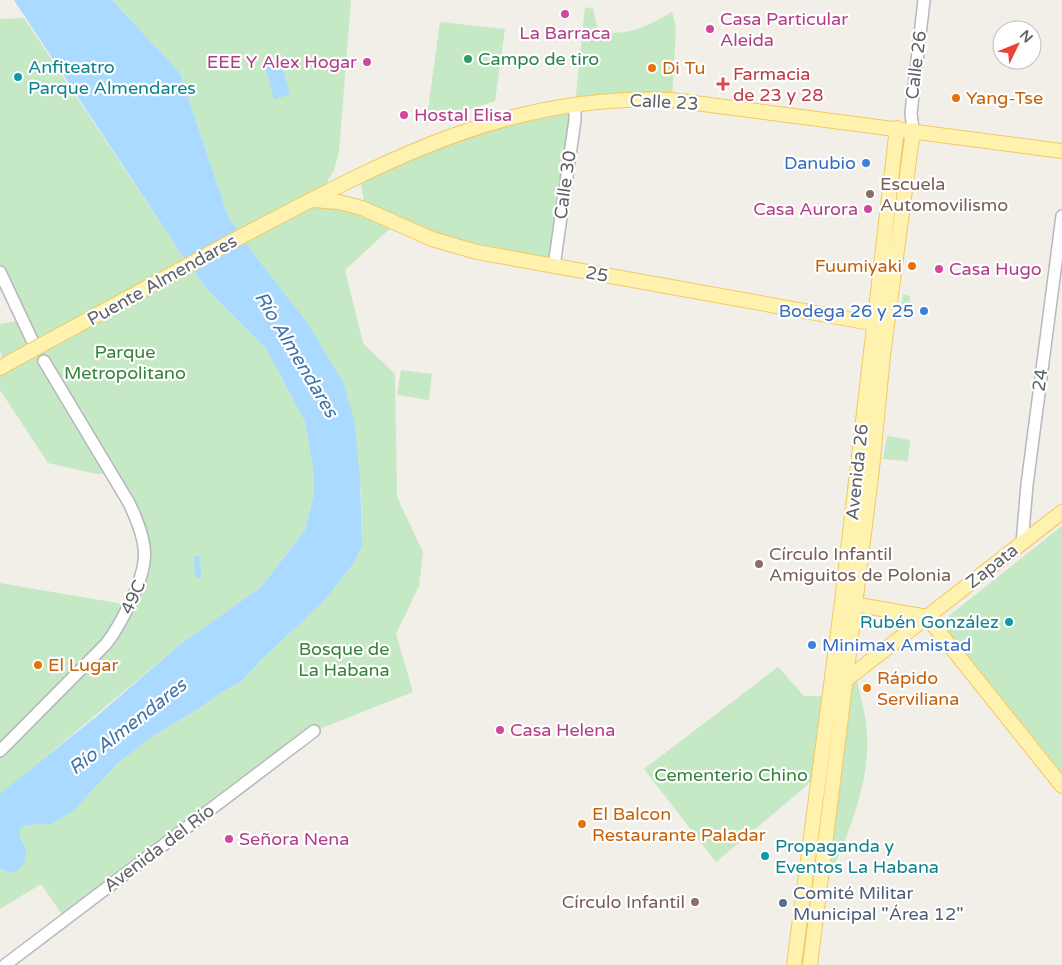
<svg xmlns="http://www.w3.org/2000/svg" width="1062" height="965" viewBox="0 0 1062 965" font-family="'Varela Round',sans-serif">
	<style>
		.green { fill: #c5e8c5 }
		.water { fill: #aadaff }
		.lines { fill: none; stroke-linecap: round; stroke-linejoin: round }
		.minor-casing { stroke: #b5b8bc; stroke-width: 14 }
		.major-casing { stroke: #f2c960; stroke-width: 16 }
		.minor { stroke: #fff; stroke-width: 11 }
		.major { stroke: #fff2af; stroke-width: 14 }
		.major-bridge-casing { stroke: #f2c960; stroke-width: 16; stroke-linecap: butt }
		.major-bridge { stroke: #fff2af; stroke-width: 14 }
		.hotel-dot { fill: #d1479c; stroke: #fff; stroke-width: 2 }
		.leisure-dot { fill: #2e9e5b; stroke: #fff; stroke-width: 2 }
		.food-dot { fill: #e8710a; stroke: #fff; stroke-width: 2 }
		.culture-dot { fill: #0f9aa8; stroke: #fff; stroke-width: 2 }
		.health-dot { fill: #e0444e; stroke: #fff; stroke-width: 2 }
		.shop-dot { fill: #3f7fe0; stroke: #fff; stroke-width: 2 }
		.education-dot { fill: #8d6e63; stroke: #fff; stroke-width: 2 }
		.service-dot { fill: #5c6f8a; stroke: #fff; stroke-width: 2 }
		.labels { text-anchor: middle; stroke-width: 4.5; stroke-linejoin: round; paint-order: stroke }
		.hotel-label { font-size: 18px; fill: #b23c85; stroke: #fff; text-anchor: start }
		.leisure-label { font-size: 18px; fill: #27864d; stroke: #fff; text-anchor: start }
		.street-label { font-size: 18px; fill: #5f6368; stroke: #fff }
		.culture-label { font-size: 18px; fill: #0d838f; stroke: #fff; text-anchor: start }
		.food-label { font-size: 18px; fill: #c56008; stroke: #fff; text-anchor: start }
		.health-label { font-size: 18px; fill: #be3a42; stroke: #fff; text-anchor: start }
		.shop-label { font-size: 18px; fill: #366cbe; stroke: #fff; text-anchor: end }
		.education-label { font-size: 18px; fill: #785e54; stroke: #fff; text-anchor: start }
		.park-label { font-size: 18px; fill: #348238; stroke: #fff }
		.service-label { font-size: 18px; fill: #4e5e75; stroke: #fff; text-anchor: start }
		.water-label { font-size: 19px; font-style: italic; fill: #4174aa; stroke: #fff }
	</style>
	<rect width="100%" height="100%" fill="#f1efe8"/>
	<!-- green -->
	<path class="green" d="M112,0H351L339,152L334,170L318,197L365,209L360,177L423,145L575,104L585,7L593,9L598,31C628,37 646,27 672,12L676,27L672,100L575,104L554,266L396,223L345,270L363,343L395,374L397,497L423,552L419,586L396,634L413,692L314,731L65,919L41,884L0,909V868L9,873L26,849L20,836V829L26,825L52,824L74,810L118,763L150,738L198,709L225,690L241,682L262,659L324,601L354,563L362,546L361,491L306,321L254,254L228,216L180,73Z
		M24,18L182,255L206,288L267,350L305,422L313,469L314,494L305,530L261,587L178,646L0,795V583L129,605L145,570L137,520L110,473L96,474L48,463L0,390V373L5,371L0,350V324L22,320L0,271V19Z
		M440,22L505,29L495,101L426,124Z
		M901,141H905L895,219L892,213Z
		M903,294L910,296L908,319L900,318Z
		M401,370L432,374L429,400L397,395Z
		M887,436L910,440L908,461L883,459Z
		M1062,526V773L941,622Z
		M778,667L804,696H829L818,773L804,788L716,862L644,769Z
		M855,673C859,692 866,713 867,733C871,789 841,851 818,901L845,680Z
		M838,695L806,945H803L834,698Z"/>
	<!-- water -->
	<path class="water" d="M14,0H112L180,73L228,216L254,254L306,321L343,382L354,420L360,476L362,546L354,563L324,601L262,659L241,682L225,690L198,709L150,738L118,763L74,810L52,824L26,825L20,829V836L26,849L24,864L16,871L9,873L0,868V795L2,792L97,716L178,646L261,587L305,530L314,494L313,469L305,422L267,350L206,288L182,255Z
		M281,62L290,95L274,99L265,66Z
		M194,556H200L201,578H195Z"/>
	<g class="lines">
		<!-- minor casing -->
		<g class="minor-casing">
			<path id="minor" d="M913,130L911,113L924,0
				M554,266L575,120V104
				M0,272L32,340
				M1022,543L1027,485L1062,216
				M0,751L106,644C116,631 123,618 130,603C150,562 149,545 129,503L44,361
				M5,965L314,731"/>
		</g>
		<!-- major casing -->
		<g class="major-casing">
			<path id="major" d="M313,200L339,202L362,208L432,239L477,252L882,325
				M227,244C372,168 502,92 672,100L1062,151
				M0,368L12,361
				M848,603L927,617
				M927,617L1062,786
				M842,683L1062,512
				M794,965L842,602L897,128
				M810,965L872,469L883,355L913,130"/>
		</g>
		<!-- minor -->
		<use href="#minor" class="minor"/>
		<!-- major -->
		<use href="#major" class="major"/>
		<!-- major-bridge casing -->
		<g class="major-bridge-casing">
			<path id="major-bridge" d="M12,361L227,244"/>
		</g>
		<!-- major-bridge -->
		<use href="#major-bridge" class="major-bridge"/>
	</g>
	<!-- markers -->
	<g class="hotel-dot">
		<circle cx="565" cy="14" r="5"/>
		<circle cx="710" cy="29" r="5"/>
		<circle cx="367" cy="62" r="5"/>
		<circle cx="404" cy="115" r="5"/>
		<circle cx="868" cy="209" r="5"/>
		<circle cx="939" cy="269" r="5"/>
		<circle cx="500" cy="730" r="5"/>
		<circle cx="229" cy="839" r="5"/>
	</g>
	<circle class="leisure-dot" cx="468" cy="59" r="5"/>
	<g class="food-dot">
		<circle cx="652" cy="68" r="5"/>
		<circle cx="956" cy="98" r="5"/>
		<circle cx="912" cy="266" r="5"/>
		<circle cx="38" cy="665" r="5"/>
		<circle cx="867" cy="688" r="5"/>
		<circle cx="582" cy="824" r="5"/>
	</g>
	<g class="culture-dot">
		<circle cx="18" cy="77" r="5"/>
		<circle cx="1009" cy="622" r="5"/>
		<circle cx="765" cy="856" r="5"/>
	</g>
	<path class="health-dot" d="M720.5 76.5h5v5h5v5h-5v5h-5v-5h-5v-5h5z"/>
	<g class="shop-dot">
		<circle cx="866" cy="163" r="5"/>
		<circle cx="924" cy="311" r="5"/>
		<circle cx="812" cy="645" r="5"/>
	</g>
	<g class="education-dot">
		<circle cx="870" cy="194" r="5"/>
		<circle cx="759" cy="564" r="5"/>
		<circle cx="695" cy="902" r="5"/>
	</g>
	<circle class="service-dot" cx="783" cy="903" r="5"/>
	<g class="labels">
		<!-- hotel labels -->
		<g class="hotel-label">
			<text x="720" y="25">Casa Particular<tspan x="720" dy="21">Aleida</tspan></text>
			<text x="565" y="39" text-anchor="middle">La Barraca</text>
			<text x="357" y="68" text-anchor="end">EEE Y Alex Hogar</text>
			<text x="414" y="121">Hostal Elisa</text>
			<text x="858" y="215" text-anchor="end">Casa Aurora</text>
			<text x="949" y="275">Casa Hugo</text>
			<text x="510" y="736">Casa Helena</text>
			<text x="239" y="845">Señora Nena</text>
		</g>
		<!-- leisure labels -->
		<g class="leisure-label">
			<text x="478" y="65">Campo de tiro</text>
		</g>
		<!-- street labels -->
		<g class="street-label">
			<text transform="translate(916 65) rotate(-83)" y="6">Calle 26</text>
			<text transform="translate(664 102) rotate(3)" y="6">Calle 23</text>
			<text transform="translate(565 185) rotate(-82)" y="6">Calle 30</text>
			<text transform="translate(597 274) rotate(10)" y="6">25</text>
			<text transform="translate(162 280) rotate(-29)" y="6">Puente Almendares</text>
			<text transform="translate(1040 380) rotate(-83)" y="6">24</text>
			<text transform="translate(857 472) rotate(-84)" y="6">Avenida 26</text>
			<text transform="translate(992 566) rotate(-38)" y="6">Zapata</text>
			<text transform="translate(133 597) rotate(-65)" y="6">49C</text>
			<text transform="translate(159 848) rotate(-37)" y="6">Avenida del Río</text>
		</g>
		<!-- culture labels -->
		<g class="culture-label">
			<text x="28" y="73">Anfiteatro<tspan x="28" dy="21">Parque Almendares</tspan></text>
			<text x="999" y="628" text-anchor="end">Rubén González</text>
			<text x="775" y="852">Propaganda y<tspan x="775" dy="21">Eventos La Habana</tspan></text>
		</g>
		<!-- food labels -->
		<g class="food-label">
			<text x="662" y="74">Di Tu</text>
			<text x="966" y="104">Yang-Tse</text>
			<text x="902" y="272" text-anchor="end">Fuumiyaki</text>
			<text x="48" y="671">El Lugar</text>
			<text x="877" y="684">Rápido<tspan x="877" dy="21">Serviliana</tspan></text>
			<text x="592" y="820">El Balcon<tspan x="592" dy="21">Restaurante Paladar</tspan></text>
		</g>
		<!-- health labels -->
		<g class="health-label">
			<text x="733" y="80">Farmacia<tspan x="733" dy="21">de 23 y 28</tspan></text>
		</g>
		<!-- shop labels -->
		<g class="shop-label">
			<text x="856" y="169">Danubio</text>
			<text x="914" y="317">Bodega 26 y 25</text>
			<text x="822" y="651" text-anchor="start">Minimax Amistad</text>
		</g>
		<!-- education labels -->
		<g class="education-label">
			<text x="880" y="190">Escuela<tspan x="880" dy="21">Automovilismo</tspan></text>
			<text x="769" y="560">Círculo Infantil<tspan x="769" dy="21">Amiguitos de Polonia</tspan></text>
			<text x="685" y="908" text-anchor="end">Círculo Infantil</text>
		</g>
		<!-- park labels -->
		<g class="park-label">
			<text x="125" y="358">Parque<tspan x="125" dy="21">Metropolitano</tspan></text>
			<text x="344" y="655">Bosque de<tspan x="344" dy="21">La Habana</tspan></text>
			<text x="731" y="781">Cementerio Chino</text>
		</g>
		<!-- service labels -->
		<g class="service-label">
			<text x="793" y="899">Comité Militar<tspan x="793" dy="21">Municipal "Área 12"</tspan></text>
		</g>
		<!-- water labels -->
		<g class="water-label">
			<text transform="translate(297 354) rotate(59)" y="7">Río Almendares</text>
			<text transform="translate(127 726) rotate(-38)" y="7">Río Almendares</text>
		</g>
	</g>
	<!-- north arrow -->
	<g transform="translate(1017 45) rotate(47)"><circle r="24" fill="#ffffff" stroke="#bfc1c3"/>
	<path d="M0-4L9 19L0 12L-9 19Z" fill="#ea4335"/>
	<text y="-8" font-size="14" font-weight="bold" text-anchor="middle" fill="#5f6368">N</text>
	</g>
</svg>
